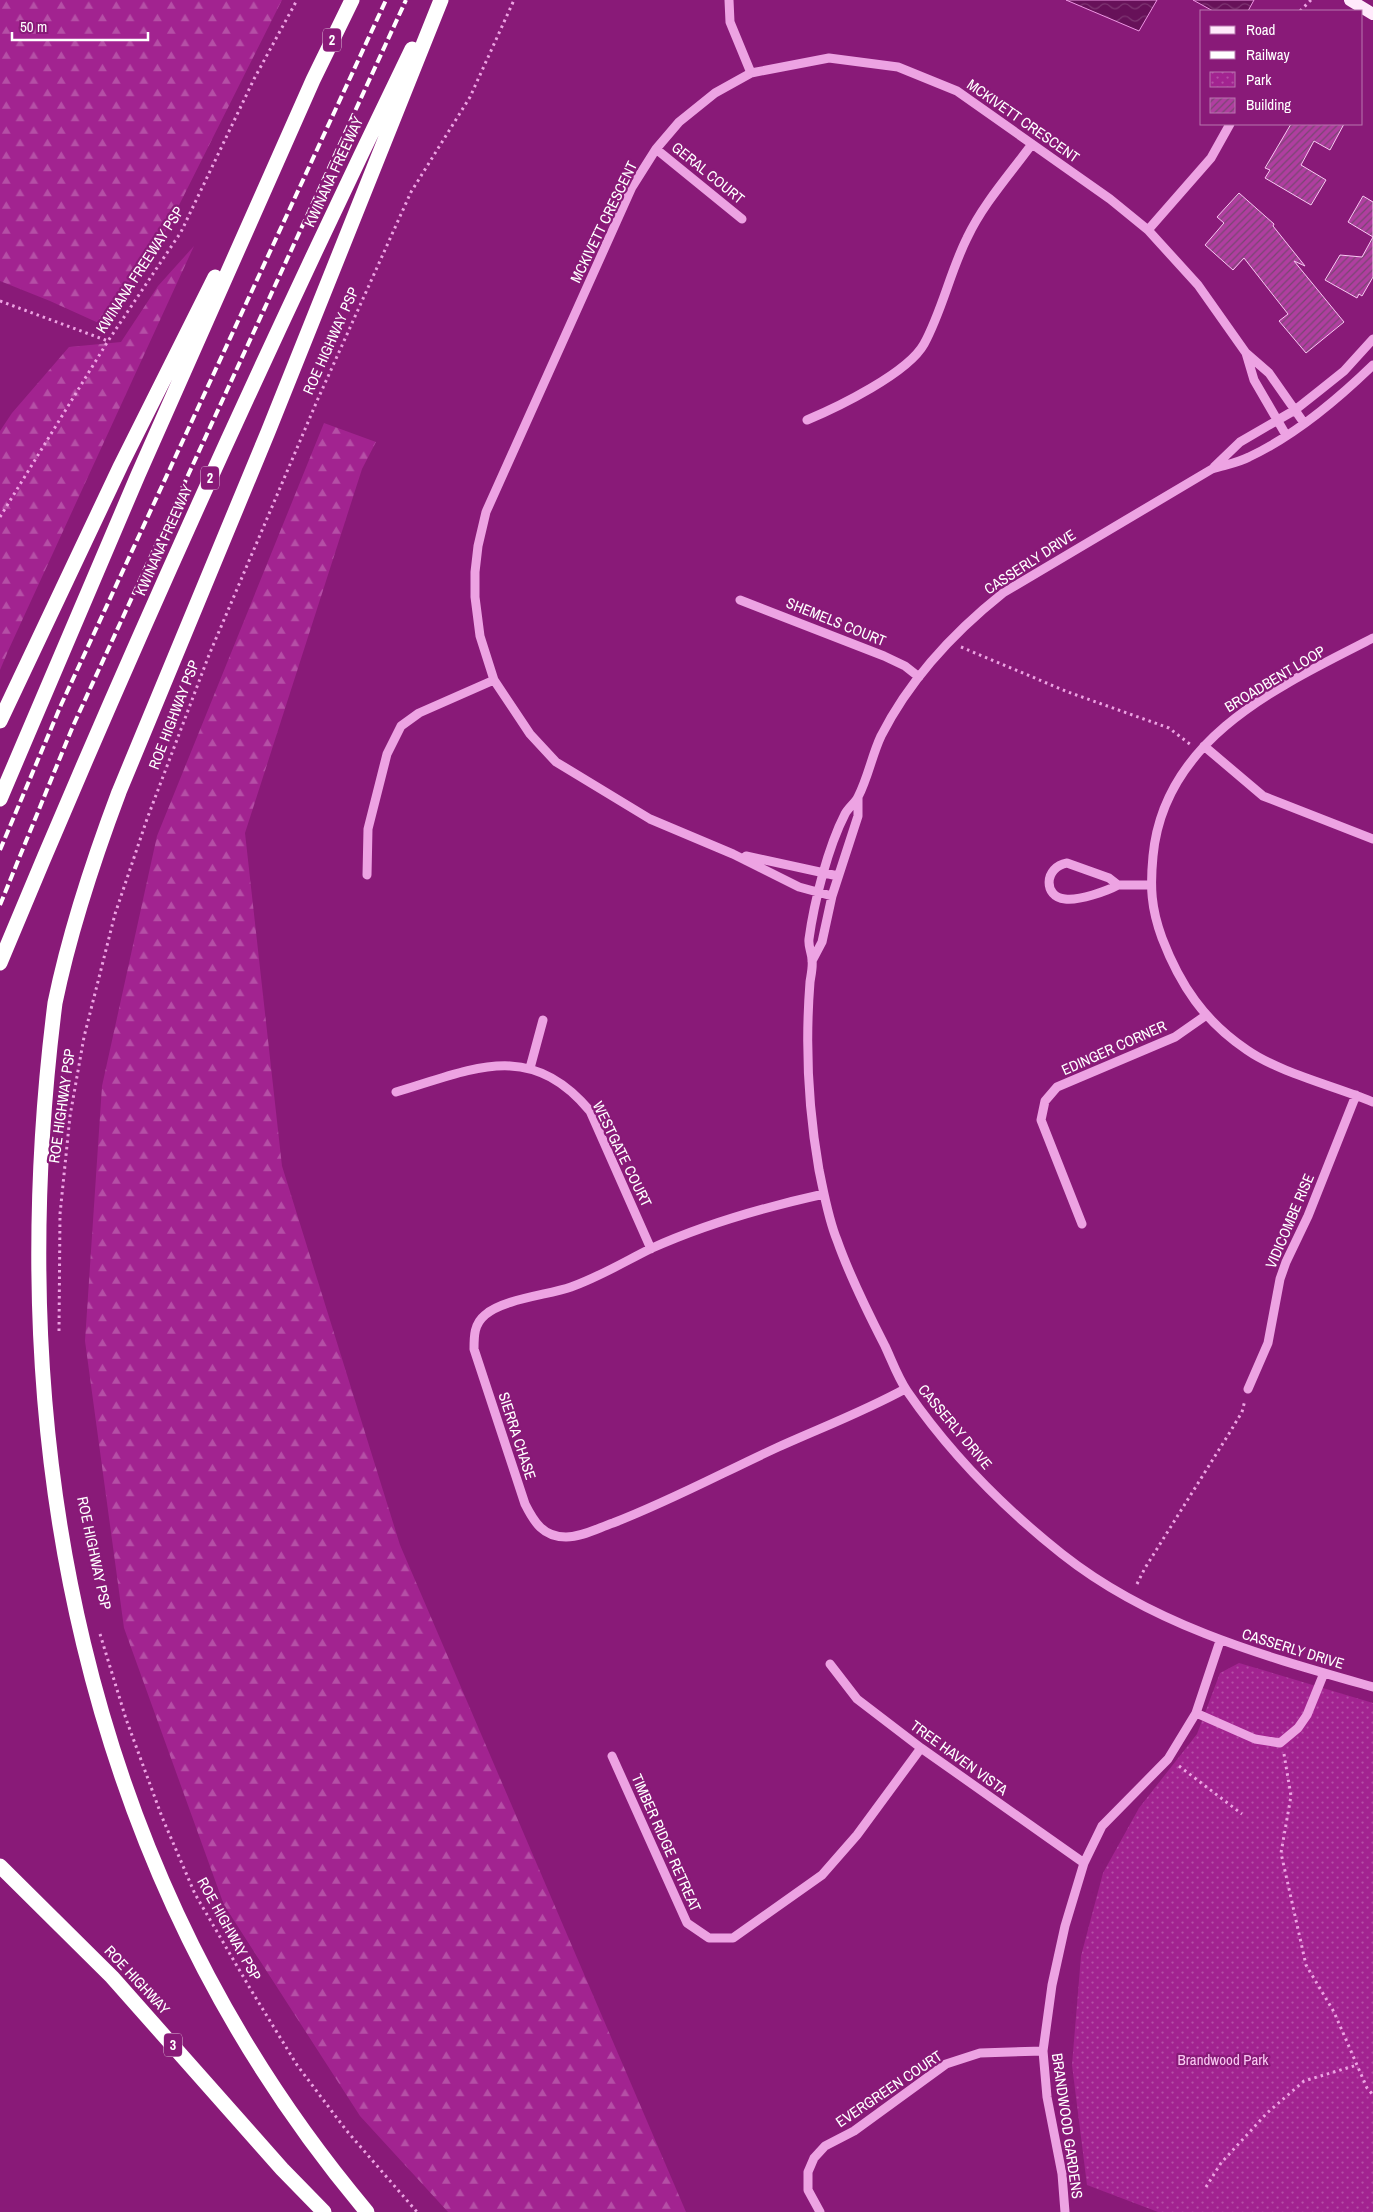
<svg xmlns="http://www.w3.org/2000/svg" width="1373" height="2212" viewBox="0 0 1373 2212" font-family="'Archivo Narrow',sans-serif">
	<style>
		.forest { fill: url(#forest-firs) }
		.park { fill: url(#park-dots) }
		.water { fill: url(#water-waves); stroke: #ef96e4 }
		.building { fill: url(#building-hatch); stroke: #f9c9f3 }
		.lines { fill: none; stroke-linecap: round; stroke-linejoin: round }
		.path { stroke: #eda3e3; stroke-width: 3; stroke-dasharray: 2.5 4; stroke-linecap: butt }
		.minor { stroke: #eda3e3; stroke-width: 9 }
		.major { stroke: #ffe9fb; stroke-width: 12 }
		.highway { stroke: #fff; stroke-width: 15 }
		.rail { stroke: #fff; stroke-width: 4; stroke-dasharray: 9 4; stroke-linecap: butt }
		.labels { text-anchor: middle; stroke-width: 4.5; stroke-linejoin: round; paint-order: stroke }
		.shield { fill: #891a78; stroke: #dcbad6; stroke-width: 1 }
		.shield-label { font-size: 14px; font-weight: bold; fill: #fff }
		.street-label { font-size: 15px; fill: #fff; stroke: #891a78 }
		.park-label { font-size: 15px; fill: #f9c9f3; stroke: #891a78 }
	</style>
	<defs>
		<pattern id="forest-firs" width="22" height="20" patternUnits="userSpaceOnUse" patternTransform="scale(1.25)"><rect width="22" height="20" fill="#a22390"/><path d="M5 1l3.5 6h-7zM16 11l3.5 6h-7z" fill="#b54fa6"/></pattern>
		<pattern id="park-dots" width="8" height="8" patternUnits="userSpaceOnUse" patternTransform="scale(1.25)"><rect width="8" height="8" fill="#a22390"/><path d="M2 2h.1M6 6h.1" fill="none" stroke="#b54fa6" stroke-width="1.8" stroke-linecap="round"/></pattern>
		<pattern id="water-waves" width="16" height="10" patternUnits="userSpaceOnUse" patternTransform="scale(1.25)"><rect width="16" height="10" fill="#671159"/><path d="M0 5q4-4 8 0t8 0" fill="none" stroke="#7e3572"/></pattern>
		<pattern id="building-hatch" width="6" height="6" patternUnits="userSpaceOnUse" patternTransform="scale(1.25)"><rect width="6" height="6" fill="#b03ea0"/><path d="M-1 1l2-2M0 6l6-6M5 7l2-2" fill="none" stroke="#794672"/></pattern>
	</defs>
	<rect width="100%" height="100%" fill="#891a78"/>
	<!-- forest -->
	<path class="forest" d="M0,0H282L167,229L103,325L50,301L0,281Z
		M194,246L8,651L0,670V431L12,413L69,347L121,342L158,286Z
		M324,423L376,442L362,469L245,833L282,1166L400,1545L686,2212H448L360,2116L224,1905L124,1628L85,1341L102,1086L157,836Z"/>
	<!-- park -->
	<path class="park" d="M1239,1663L1373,1703V2212H1158L1087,2185L1072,2065L1081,1956L1103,1873L1139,1808L1197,1734L1220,1673Z"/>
	<!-- water -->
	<path class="water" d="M1066,0H1157L1139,31Z
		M1193,0H1254L1248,11H1213Z"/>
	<!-- building -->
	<path class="building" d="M1291,124H1344L1330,150L1314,141L1301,165L1326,180L1311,205L1265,178L1270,170L1265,168Z
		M1239,193L1274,224L1273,226L1305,266L1294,261L1344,322L1306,353L1279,321L1288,314L1244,258L1233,270L1205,245L1224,223L1217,217Z
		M1363,196L1373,202V237L1348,222Z
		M1373,237V277L1362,296L1359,294L1357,298L1325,280L1340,255L1362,257Z"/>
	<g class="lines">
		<!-- path -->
		<path class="path" d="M1300,11L1311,0
			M0,301L108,341
			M0,517L108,341L181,232L254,79L297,0
			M961,647L1068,692L1169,728L1191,745
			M59,1331L60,1214L70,1116L84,1037L115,914L147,819L209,655L317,401L411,192L470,97L514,0
			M1137,1584L1145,1568L1230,1432L1242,1412L1245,1400
			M100,1634L126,1719L162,1817L195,1894L251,1990L297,2065L346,2130L417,2212
			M1284,1754L1291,1796L1281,1853L1306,1965L1334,2012L1367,2088L1373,2095
			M1179,1766L1242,1814
			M1206,2187L1221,2163L1267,2113L1304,2081L1357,2065"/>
		<!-- minor -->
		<path class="minor" d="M729,0L730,22L751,73
			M656,149L742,219
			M1148,230L1211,158L1230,124
			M1246,353L1254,380L1286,435
			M1373,365C1338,399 1294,436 1249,457C1238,463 1224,465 1212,469L1003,593C954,632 910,679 881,736C872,755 868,778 858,797C855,803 848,808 845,814C828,847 814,902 809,939C808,947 812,953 812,960C813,967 811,975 810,982C805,1046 808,1107 819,1170C824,1193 828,1218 837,1240C850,1277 867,1311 885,1346C892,1361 898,1378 907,1391C949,1452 1004,1508 1062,1554C1153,1626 1264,1656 1373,1687
			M807,420C838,407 908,373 924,344C942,311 950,272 967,238C983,204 1010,174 1032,144
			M1214,467L1240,442L1295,410L1319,391L1344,371L1373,339
			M740,600L884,656L905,666L919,677
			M1373,638C1279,686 1164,738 1153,856C1150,887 1151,908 1162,938C1180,985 1204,1021 1247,1050C1280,1073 1335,1086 1373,1102
			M1204,746L1263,796L1373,839
			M746,856L838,876
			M1067,863L1109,878L1118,885C1107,891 1079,901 1065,899C1043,897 1044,867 1067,863Z
			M367,875L368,829L387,754L401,726L419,713L494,680
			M1118,885H1150
			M832,896L799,887L733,854L650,819L556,762L530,734L494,680L480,636L475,597V572L478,546L486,512L632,187L656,149L679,122L715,93L751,73L829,58L898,67L957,91L1110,199L1148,230L1198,285L1246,353L1269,373L1304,423
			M812,961L822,942L832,896L858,816V797
			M530,1068L543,1020
			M396,1092C473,1069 530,1039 590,1111L651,1249
			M824,1194C765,1207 705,1224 650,1249C624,1262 599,1277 571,1287C548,1295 503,1299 485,1315C474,1324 474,1336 474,1349L525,1504C534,1522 543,1537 566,1537C582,1537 598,1528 613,1523C668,1502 720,1474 774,1449C818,1429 863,1412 905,1389
			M1082,1224L1041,1120L1045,1101L1057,1087L1175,1037L1205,1016
			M1248,1389L1268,1343L1280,1279L1286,1262L1308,1216L1356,1095
			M830,1664L857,1699L921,1748L1084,1863
			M1196,1713L1255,1739L1280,1743L1298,1728L1307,1715L1324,1673
			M612,1756L687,1923L709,1938H733L822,1875L857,1835L921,1748
			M820,2212L808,2190V2172L814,2158L825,2146L854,2131L946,2064L980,2053L1043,2051
			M1065,2212L1062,2174L1047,2097L1043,2051L1052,1985L1065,1926L1084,1863L1102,1826L1168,1759L1196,1713L1220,1641"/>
		<!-- major -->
		<path class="major" d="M1350,0L1373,14"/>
		<!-- highway -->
		<path class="highway" d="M0,721L121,465L215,277
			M0,799L138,475L313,80L352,0
			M0,963C128,654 266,350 412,49
			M0,1866L112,1977L282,2169L324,2212
			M367,2212C82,1873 0,1438 55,1003C70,930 93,861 119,792L268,432L441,0"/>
		<!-- rail -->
		<path class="rail" d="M0,850L61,705L386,0
			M0,905L73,726L406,0"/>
	</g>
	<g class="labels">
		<!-- shield labels -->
		<g class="shield">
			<rect x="323" y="28.5" width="18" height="23" rx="4"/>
			<rect x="201" y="466.5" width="18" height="23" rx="4"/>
			<rect x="164" y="2033.5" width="18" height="23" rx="4"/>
		</g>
		<g class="shield-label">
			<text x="332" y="45">2</text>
			<text x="210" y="483">2</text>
			<text x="173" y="2050">3</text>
		</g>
		<!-- street labels -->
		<g class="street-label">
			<text transform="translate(1023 121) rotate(35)" y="5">MCKIVETT CRESCENT</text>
			<text transform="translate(334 172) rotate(-65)" y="5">KWINANA FREEWAY</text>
			<text transform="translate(708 173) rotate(39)" y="5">GERAL COURT</text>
			<text transform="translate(604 222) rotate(-64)" y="5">MCKIVETT CRESCENT</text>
			<text transform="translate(140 270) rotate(-57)" y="5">KWINANA FREEWAY PSP</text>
			<text transform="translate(331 341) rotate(-66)" y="5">ROE HIGHWAY PSP</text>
			<text transform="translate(164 540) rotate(-66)" y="5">KWINANA FREEWAY</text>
			<text transform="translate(1030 562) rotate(-33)" y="5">CASSERLY DRIVE</text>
			<text transform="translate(836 622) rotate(22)" y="5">SHEMELS COURT</text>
			<text transform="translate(1275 679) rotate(-31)" y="5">BROADBENT LOOP</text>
			<text transform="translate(174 715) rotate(-69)" y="5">ROE HIGHWAY PSP</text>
			<text transform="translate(1114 1048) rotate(-24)" y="5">EDINGER CORNER</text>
			<text transform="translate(62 1106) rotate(-82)" y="5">ROE HIGHWAY PSP</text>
			<text transform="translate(622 1154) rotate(64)" y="5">WESTGATE COURT</text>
			<text transform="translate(1290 1221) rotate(-67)" y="5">VIDICOMBE RISE</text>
			<text transform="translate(955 1427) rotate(50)" y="5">CASSERLY DRIVE</text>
			<text transform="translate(517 1436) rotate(72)" y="5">SIERRA CHASE</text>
			<text transform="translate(94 1553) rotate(78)" y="5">ROE HIGHWAY PSP</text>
			<text transform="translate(1293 1649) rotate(17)" y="5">CASSERLY DRIVE</text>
			<text transform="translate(959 1758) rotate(36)" y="5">TREE HAVEN VISTA</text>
			<text transform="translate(666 1843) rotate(66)" y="5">TIMBER RIDGE RETREAT</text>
			<text transform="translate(229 1929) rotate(61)" y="5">ROE HIGHWAY PSP</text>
			<text transform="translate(137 1980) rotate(47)" y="5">ROE HIGHWAY</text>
			<text transform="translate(889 2089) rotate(-34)" y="5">EVERGREEN COURT</text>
			<text transform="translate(1067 2126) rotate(82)" y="5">BRANDWOOD GARDENS</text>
		</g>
		<!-- park labels -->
		<g class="park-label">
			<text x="1223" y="2065">Brandwood Park</text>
		</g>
	</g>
	<!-- legend -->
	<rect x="1200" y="10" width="162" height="115" fill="#891a78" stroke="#b876ae"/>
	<rect x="1210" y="26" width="25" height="8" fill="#ffe9fb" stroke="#b876ae"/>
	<text x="1246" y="35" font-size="15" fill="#ffffff">Road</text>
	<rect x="1210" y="51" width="25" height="8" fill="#ffffff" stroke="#b876ae"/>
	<text x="1246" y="60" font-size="15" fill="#ffffff">Railway</text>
	<rect x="1210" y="72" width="25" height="15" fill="url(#park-dots)" stroke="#b876ae"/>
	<text x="1246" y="85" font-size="15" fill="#ffffff">Park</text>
	<rect x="1210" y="98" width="25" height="15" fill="url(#building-hatch)" stroke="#b876ae"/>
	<text x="1246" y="110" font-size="15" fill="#ffffff">Building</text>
	<!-- scale -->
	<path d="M12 32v8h136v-8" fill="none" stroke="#ffffff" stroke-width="2.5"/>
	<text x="20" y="32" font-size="15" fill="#ffffff" stroke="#891a78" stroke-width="4" paint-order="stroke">50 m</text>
</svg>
